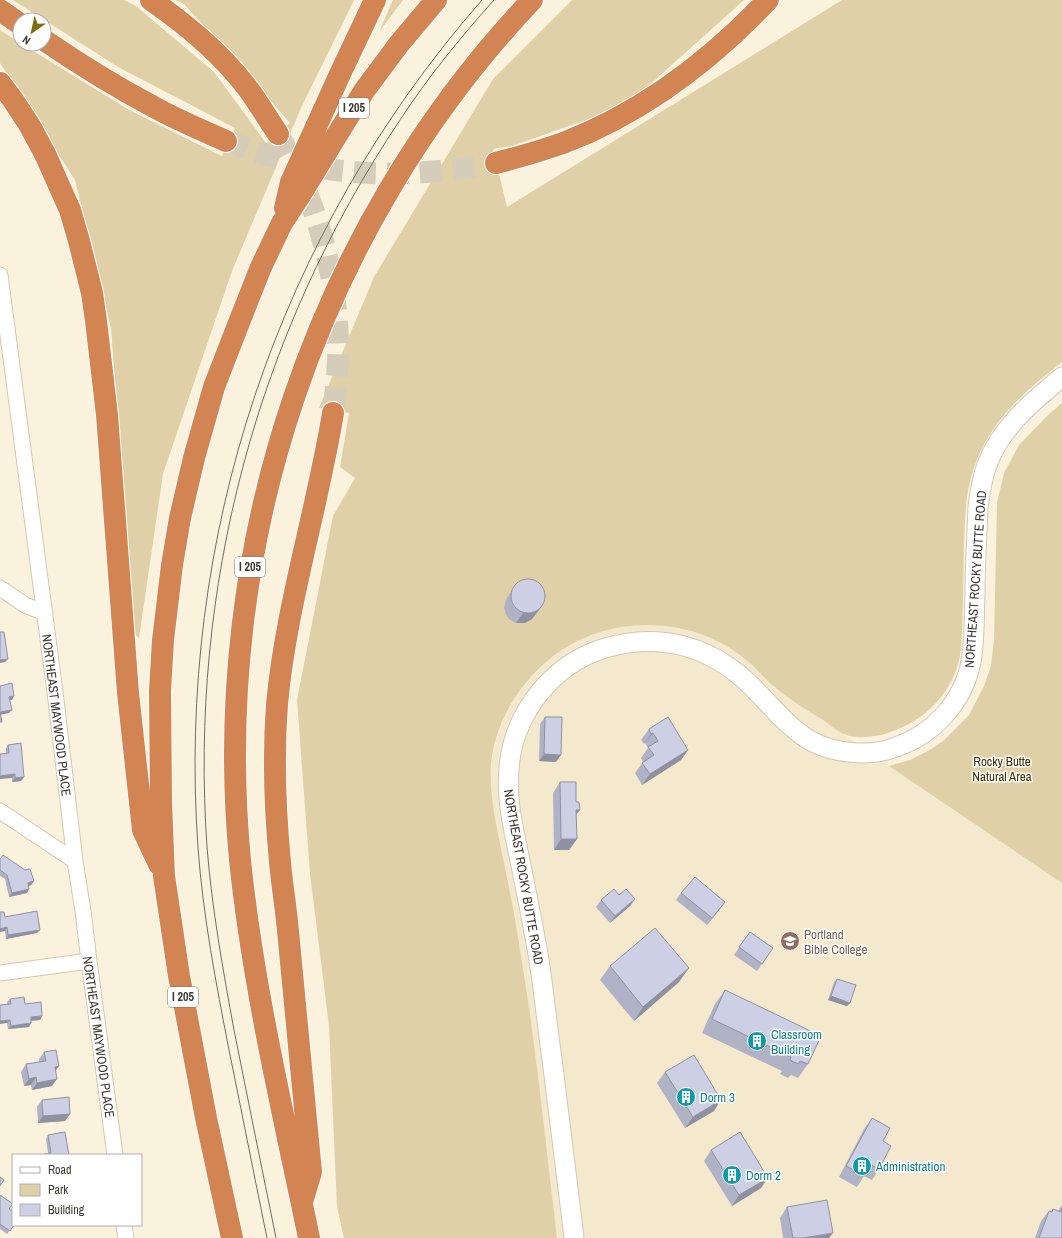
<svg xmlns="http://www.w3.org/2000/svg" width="1062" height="1238" viewBox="0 0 1062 1238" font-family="'Archivo Narrow',sans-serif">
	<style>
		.built { fill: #f4e9cc }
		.green { fill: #e0d0a7 }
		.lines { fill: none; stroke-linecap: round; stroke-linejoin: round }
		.motorway-tunnel { stroke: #d5cdba; stroke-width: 22; stroke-dasharray: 22 11; stroke-linecap: butt }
		.minor-casing { stroke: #d1c8b3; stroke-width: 17 }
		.tertiary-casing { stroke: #d1c8b3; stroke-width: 21 }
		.motorway-casing { stroke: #fff; stroke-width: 24 }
		.minor { stroke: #fff; stroke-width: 15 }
		.tertiary { stroke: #fff; stroke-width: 19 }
		.motorway { stroke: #d28552; stroke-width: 22 }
		.tram { stroke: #736d62; stroke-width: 1 }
		.wall { fill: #b0b2c5 }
		.shaded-wall { fill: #9091a0 }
		.building { fill: #cdcfe5; stroke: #9091a0 }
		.labels { text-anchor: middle; stroke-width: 3; stroke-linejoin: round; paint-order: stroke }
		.shield { fill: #fff; stroke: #76736d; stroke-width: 1 }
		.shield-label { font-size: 12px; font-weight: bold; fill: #3b372f }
		.street-label { font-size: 13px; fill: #3b372f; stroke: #fff }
		.park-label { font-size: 13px; fill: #3a2b00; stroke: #fff }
		.education-label { font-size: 13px; fill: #785e54; stroke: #fff; text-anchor: start }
		.culture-label { font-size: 13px; fill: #0d838f; stroke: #fff; text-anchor: start }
	</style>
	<rect width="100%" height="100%" fill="#fbf2dd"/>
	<!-- built -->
	<path class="built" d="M651,625H666L680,628L701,634L726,645L744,657L760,671L774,687L1062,883V1238H557L525,980L512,901L491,800L490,781L492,760L497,737L504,718L515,698L529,679L545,663L564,649L584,638L605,630L629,626Z"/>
	<!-- green -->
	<path class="green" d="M13,0H124L136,6L214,72L266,143L290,123L184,4L176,0H354L301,108L232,271L163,474L139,638L134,634L111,328L75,180L0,63V30L20,43V44H22L131,111L222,156L235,128L118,67Z
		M393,0H403L379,32Z
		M572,0H744L626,106L512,146L493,149L507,207L842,0H1062V362C1014,400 977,433 967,497C963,533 964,569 963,604C962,623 963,643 959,661C949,699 919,725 881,735C870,737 854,739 844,734C836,731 829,724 823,720C807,710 790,700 776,688C764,679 756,667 744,658C693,617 616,614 562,650C524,675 495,719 491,765C489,797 497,827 503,858C509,887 515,915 519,944C536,1042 545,1140 557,1238H344L337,1207L329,1026L310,874L297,700L333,516L355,478L340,467L349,413L319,408L374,277L493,79Z
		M1062,403V883L889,766L910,760L928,751L943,741L969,715L984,686L991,666L994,640L997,503L1004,473L1019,445L1047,416Z"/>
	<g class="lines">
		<!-- motorway-tunnel -->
		<path class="motorway-tunnel" d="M278,134C284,145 291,157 296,169C322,222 336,281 338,340C339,365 336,389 333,413
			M226,141C249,149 272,158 296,163C365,179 428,175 496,163"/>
		<!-- minor casing -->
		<g class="minor-casing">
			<path id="minor" d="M0,275L55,692L75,861L83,911L89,961L115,1155
				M0,588L25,605L45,613
				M0,811L75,861
				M0,973L89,961
				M124,1225L126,1238"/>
		</g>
		<!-- tertiary casing -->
		<g class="tertiary-casing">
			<path id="tertiary" d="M574,1238C567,1178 559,1118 552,1059C547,1026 544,992 539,960C533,925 526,890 519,856C513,827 506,798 509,769C511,736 526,705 550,681C592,639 660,630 712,657C721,661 730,668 738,674C764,695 782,724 811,741C835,754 871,757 896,747C934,734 963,702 971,662C975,640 974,617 975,594C975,565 977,536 978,507C980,492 982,478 987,465C1000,428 1033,401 1062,377"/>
		</g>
		<!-- motorway casing -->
		<g class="motorway-casing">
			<path id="motorway" d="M151,0C187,25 222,54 249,90C259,104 268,119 278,134
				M0,10L20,24
				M44,40C79,64 116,87 154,107C177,120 202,130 226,141
				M0,83L13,100L30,126L46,156L57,181L70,210L79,241L92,293L96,321L107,415L128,693L143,830L159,864
				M496,163C519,157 541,151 563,143C642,113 710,61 768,0
				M285,208L291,182L340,74L375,0
				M302,1202L311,1172C303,1092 296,1011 288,931C286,908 282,885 280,862C275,810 273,757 277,704C286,606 317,511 333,413
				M232,1238L206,1118L179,976L164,876L161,801L160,691L163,640L172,565L180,518L194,458L214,387L240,320L261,267L282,223L299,197L364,91L399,44L436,0
				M309,1238C283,1112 253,987 240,860C210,547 316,228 532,0"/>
		</g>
		<!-- minor -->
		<use href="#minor" class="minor"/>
		<!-- tertiary -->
		<use href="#tertiary" class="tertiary"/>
		<!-- motorway -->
		<use href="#motorway" class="motorway"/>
		<!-- tram -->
		<path class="tram" d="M267,1238C254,1175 242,1113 229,1050C216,983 203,916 198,848C176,538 277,234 482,0
			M276,1238C262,1169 248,1100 234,1030C223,970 212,909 207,847C189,589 256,335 400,120C428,77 460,38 494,0"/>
	</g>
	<!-- wall -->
	<path class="wall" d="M516,585L542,606L532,619L525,623H516L509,619L506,615L504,607L506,599Z
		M545,717L556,762L539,761L540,724Z
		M649,729L688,750L681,760L642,785L635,773L643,762L641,758L648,748L645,743L644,744L641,740Z
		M8,745L24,777L21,781L12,782V778L6,754V748Z
		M560,782L577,839L569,850H554L553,793Z
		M0,859L34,881L31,885L28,886L27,893L9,897L5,879L0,876Z
		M681,893L725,902L707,925L676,900Z
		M619,895L635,899L630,906L610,923L596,907L601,900Z
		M5,917L37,933L6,939L5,931Z
		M750,932L773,948L757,971L734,955Z
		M610,966L679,982L634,1021L600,980Z
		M837,979L850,1003L847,1006L828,1000L834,982Z
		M725,990L808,1064L798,1078L791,1075L788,1078L780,1074L782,1071L702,1033L715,1004Z
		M10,999L25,1004L42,1016L40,1020L31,1021V1023L29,1027L8,1029L7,1023V1002Z
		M44,1052L55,1071L52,1086L32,1090L31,1085L24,1086L21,1072L26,1064L39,1062V1059Z
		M665,1072L714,1111L685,1128L657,1083Z
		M42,1100L70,1114L65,1121L38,1123L37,1107Z
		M872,1118L883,1141L879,1169L872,1180L864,1176L857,1187L839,1177L864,1129Z
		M48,1135L69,1155H43L44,1154L48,1153L46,1139Z
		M711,1150L761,1188L732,1206L704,1161Z
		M0,1195L9,1209L14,1225L7,1234L0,1229Z
		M1062,1205V1238H1035L1041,1221L1049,1211L1051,1212L1053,1209L1058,1211Z
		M787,1207L829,1238H783L780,1218Z"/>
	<!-- shaded-wall -->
	<path class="shaded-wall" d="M542,606L532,619L525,623H516L524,612Z
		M8,659L5,662L0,663V660Z
		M14,696L12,700L7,701L9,697Z
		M12,710L9,713L0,715V712Z
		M653,733L645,743L644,744L651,734Z
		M688,750L681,760L642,785L650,774Z
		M544,754L561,755L556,762L539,761Z
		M15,774L12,778L0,779V776Z
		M24,777L21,781L12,782L15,778Z
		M576,810H580L572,820Z
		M561,839H577L569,850H554Z
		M34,881L31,885L25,887L28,883Z
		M29,889L27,893L9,897L12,893Z
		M635,899L630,906L610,923L615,916Z
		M725,902L720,909L707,925L712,918Z
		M7,927L5,931L0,932V929Z
		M40,930L37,933L6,939L8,935Z
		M689,968L679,982L634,1021L643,1007Z
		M831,996L850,1003L847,1006L828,1000Z
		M42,1016L40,1020L28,1021L31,1017Z
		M10,1020L7,1023L0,1024V1021Z
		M31,1023L29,1027L8,1029L11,1026Z
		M59,1066L54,1073L55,1067Z
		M36,1077L31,1085L24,1086L29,1079Z
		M57,1079L52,1086L32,1090L37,1083Z
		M721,1100L714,1111L685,1128L693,1117Z
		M70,1114L65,1121L38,1123L43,1116Z
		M768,1178L761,1188L732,1206L739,1195Z
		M833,1233L829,1238H803Z"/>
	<!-- building -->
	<path class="building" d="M511 596a17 17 0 1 1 34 0a17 17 0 1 1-34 0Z
		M0,632H4L8,659L0,660Z
		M12,683L14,696L9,697L12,710L0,712L2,722H0V686Z
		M545,717H562L561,755L544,754Z
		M668,717L688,750L650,774L642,763L654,755L648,747L658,741L653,733L651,734L649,729Z
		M21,743L24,777L15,778V774L0,776V754L9,753L8,745Z
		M560,782H576V802H579L580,810H576L577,839H561Z
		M3,855L25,870L30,869L34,881L28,883L29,889L12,893L7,875L0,870V859Z
		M695,877L725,902L712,918L681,893Z
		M614,889L619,895L626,889L635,899L615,916L601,900Z
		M37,911L40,930L8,935L7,927L0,929V912H4L5,917Z
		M655,928L689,968L643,1007L610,966Z
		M750,932L773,948L762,964L739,947Z
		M837,979L856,985L850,1003L831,996Z
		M725,990L821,1036L808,1064L800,1061L798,1064L790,1060L791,1057L712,1019Z
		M24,997L25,1004L41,1002L42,1016L31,1017V1023L11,1026L10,1020L0,1021V1005L11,1004L10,999Z
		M56,1050L59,1066L55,1067L57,1079L37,1083L36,1077L29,1079L26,1064L46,1061L44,1052Z
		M694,1055L721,1100L693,1117L665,1072Z
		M69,1097L70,1114L43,1116L42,1100Z
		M872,1118L890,1128L883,1141L891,1146L879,1169L871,1165L865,1176L846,1166Z
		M65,1132L69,1155H44V1154L51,1153L48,1135Z
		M740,1132L768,1178L739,1195L711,1150Z
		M0,1177L4,1180L0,1186Z
		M0,1195L13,1204L9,1209L13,1212V1225H14L10,1231L0,1224Z
		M827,1200L833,1233L803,1238H793L787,1207Z
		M1062,1208V1238H1039L1049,1211L1052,1212L1053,1209L1061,1212Z"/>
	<!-- icons -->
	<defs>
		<g id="university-disc" transform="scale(1)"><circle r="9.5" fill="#8d6e63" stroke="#fff"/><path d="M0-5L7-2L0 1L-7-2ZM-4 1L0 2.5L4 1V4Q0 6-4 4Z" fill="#fff"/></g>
		<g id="building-disc" transform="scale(1)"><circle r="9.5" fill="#0f9aa8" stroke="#fff"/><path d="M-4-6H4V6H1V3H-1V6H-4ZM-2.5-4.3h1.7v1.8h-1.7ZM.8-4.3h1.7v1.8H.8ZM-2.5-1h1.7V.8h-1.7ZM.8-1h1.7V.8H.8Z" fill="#fff"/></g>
	</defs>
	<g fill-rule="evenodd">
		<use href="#university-disc" x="790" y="941"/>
		<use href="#building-disc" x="757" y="1041"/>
		<use href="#building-disc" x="686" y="1097"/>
		<use href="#building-disc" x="862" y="1166"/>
		<use href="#building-disc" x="732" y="1175"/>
	</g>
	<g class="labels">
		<!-- shield labels -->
		<g class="shield">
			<rect x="339" y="98" width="30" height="20" rx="3"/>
			<rect x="235" y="557" width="30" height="20" rx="3"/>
			<rect x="168" y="987" width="30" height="20" rx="3"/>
		</g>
		<g class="shield-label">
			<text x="354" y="112">I 205</text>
			<text x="250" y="571">I 205</text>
			<text x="183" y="1001">I 205</text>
		</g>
		<!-- street labels -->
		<g class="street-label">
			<text transform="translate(975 579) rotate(-86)" y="5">NORTHEAST ROCKY BUTTE ROAD</text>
			<text transform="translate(57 715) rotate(83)" y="5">NORTHEAST MAYWOOD PLACE</text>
			<text transform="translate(524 877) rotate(80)" y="5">NORTHEAST ROCKY BUTTE ROAD</text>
			<text transform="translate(99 1037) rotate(82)" y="5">NORTHEAST MAYWOOD PLACE</text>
		</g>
		<!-- park labels -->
		<g class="park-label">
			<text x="1002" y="766">Rocky Butte<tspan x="1002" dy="15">Natural Area</tspan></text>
		</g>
		<!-- education labels -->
		<g class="education-label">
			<text x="804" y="939">Portland<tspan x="804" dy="15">Bible College</tspan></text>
		</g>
		<!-- culture labels -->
		<g class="culture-label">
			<text x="771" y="1039">Classroom<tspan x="771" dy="15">Building</tspan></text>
			<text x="700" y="1102">Dorm 3</text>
			<text x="876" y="1171">Administration</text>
			<text x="746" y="1180">Dorm 2</text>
		</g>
	</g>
	<!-- legend -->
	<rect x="12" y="1154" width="130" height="72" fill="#ffffff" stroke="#b1afac"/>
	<rect x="20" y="1167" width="20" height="6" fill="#ffffff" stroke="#b1afac"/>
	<text x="48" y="1174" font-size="12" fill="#3b372f">Road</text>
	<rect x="20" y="1184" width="20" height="12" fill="#e0d0a7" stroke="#b1afac"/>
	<text x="48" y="1194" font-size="12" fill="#3b372f">Park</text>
	<rect x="20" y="1204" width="20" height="12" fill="#cdcfe5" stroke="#b1afac"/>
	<text x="48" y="1214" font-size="12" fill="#3b372f">Building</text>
	<!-- north arrow -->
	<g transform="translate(32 32) rotate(214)"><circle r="19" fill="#ffffff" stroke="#b1afac"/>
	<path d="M0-3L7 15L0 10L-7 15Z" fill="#7e6f0d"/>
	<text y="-6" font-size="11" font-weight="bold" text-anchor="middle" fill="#3b372f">N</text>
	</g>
</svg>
